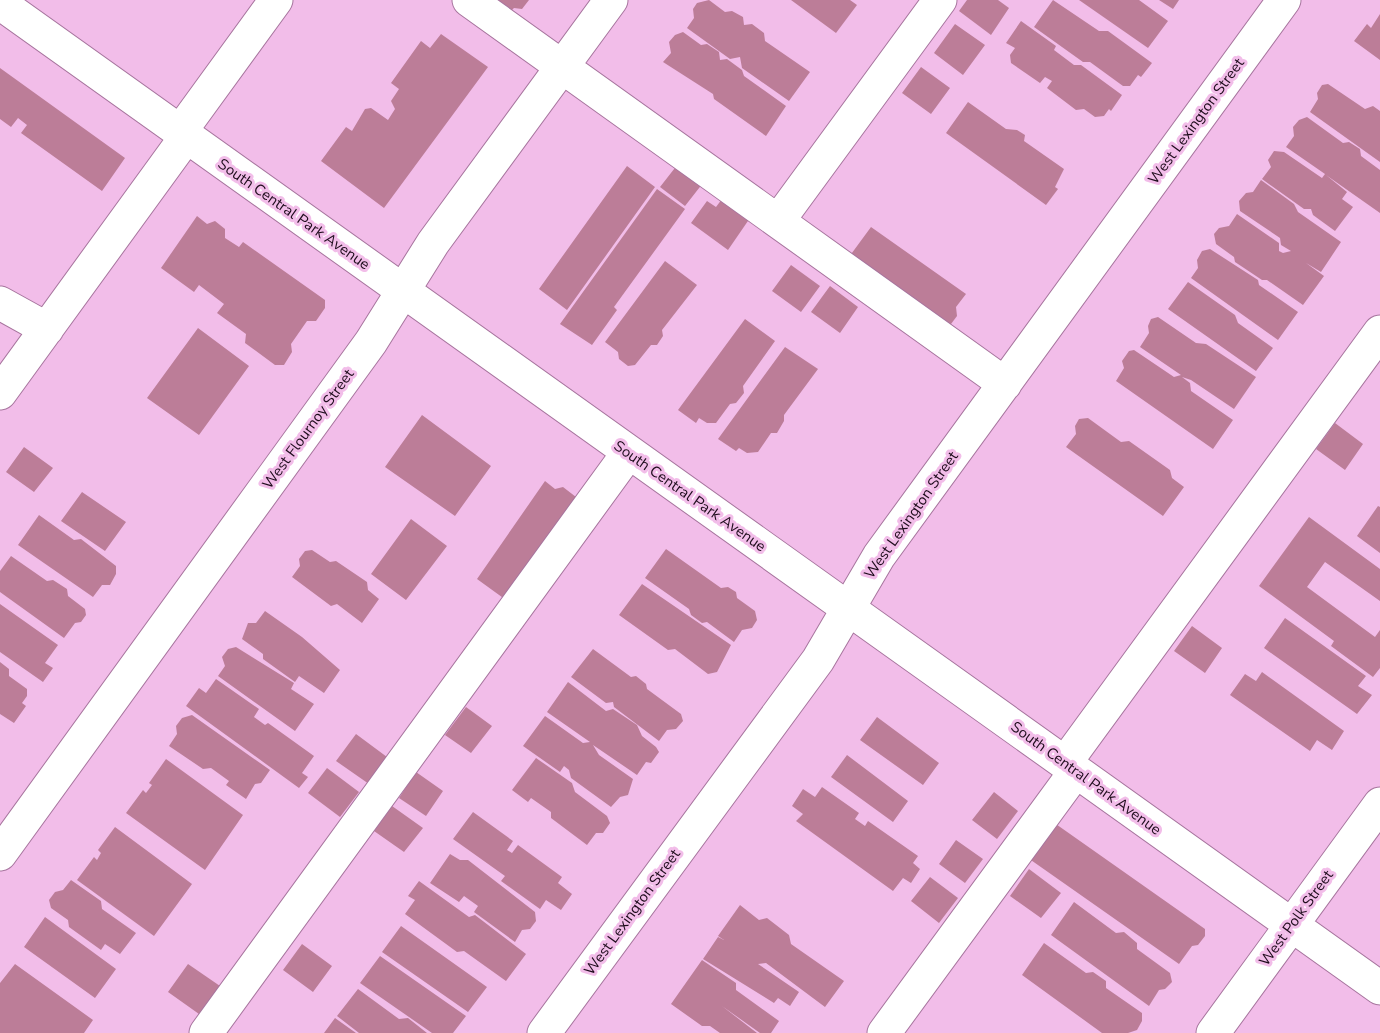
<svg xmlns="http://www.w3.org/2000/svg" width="1380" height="1033" viewBox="0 0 1380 1033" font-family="'Nunito Sans',sans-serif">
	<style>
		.building { fill: #bc7d98 }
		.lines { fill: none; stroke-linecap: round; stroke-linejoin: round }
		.minor-casing { stroke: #a7759e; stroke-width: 35 }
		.minor { stroke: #fff; stroke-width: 33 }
		.labels { text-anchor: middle; stroke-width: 6; stroke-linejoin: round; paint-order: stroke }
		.street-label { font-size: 15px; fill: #1e0c1c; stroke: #f2bde9 }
	</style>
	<rect width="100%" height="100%" fill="#f2bde9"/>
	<!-- building -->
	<path class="building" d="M498,0H529L522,9L514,8L512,10Z
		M709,0L725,12L732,11L743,17L744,25L752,24L764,33L765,41L810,72L789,101L742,68L740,57L730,59L687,28L694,18L693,9L697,3Z
		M791,0H850L857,5L836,33Z
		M967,0H998L1009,8L991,35L959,11Z
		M1053,0L1099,31H1108L1152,63L1141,77L1138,75L1130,86H1123L1090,62H1083L1034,27Z
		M1079,0H1139L1168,21L1148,48Z
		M1159,0H1179L1173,9Z
		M1380,14V60L1354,41L1367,24L1371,28Z
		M1021,21L1056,46L1054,50L1074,65H1081L1122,95L1111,111L1109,109L1104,116L1095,117L1084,109L1076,110L1047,88L1052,81L1045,77L1040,83L1011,63L1010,55L1015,48L1006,43Z
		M955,24L985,45L963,75L934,53Z
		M683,32L701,45L707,44L719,52L720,60L727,59L742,70L744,76L786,106L766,136L714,99L713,94L663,62L671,53L669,42L675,35Z
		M441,34L488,67L384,208L321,161L346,127L352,131L365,109L371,108L388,120L395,109L391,101L399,89L391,83L421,41L430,48Z
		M921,67L950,88L931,114L902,93Z
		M0,68L125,158L102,191L21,133L27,125L18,118L11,127L0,119Z
		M1328,84L1365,109L1373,106L1380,111V162L1310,112L1318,99L1317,93L1322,85Z
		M968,102L1006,129L1017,130L1025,135L1024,141L1064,169L1055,187L1058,189L1046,205L946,133Z
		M1307,117L1343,143L1349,142L1360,149L1361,156L1380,170V213L1326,175L1347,192L1342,199L1353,207L1335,231L1313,215L1311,209H1304L1262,179L1271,167L1268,160L1274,151L1284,152L1322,178L1325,174L1286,147L1294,136L1293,127L1299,120Z
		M678,164L703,183L685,206L660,187Z
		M627,166L655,187L567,310L539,289Z
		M1261,180L1294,204L1298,212L1341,242L1321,272L1306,263L1324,276L1303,305L1267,280H1262L1235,262L1234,257L1216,244L1214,234L1219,228L1229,226L1237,214L1279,243V251L1283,253L1291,251L1281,245L1280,238L1240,211L1239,201L1246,193L1253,192Z
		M657,189L685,209L614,307L617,310L592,345L560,324Z
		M722,199L750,218L728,250L691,223L707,201L716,207Z
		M197,216L207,224L215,221L225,229V238L239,247L243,242L325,300V308L316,321H307L291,344L292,352L284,365H275L245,343L246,334L217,313L224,304L199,285L194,292L161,268Z
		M871,227L966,294L956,307L957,316L951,324H944L849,257Z
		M1210,249L1258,280L1259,285L1298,312L1278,340L1191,278L1198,268L1197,260L1202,251Z
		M665,261L697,285L662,330L663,336L657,345H651L635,365L628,366L619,359L618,352L605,342Z
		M791,265L820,286L801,312L772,291Z
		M1188,282L1235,315L1238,323L1273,348L1256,371L1168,309Z
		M830,286L858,307L840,333L811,312Z
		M1158,317L1196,343L1206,344L1256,377L1234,409L1191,380L1182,377L1190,383L1191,391L1233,420L1213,449L1116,381L1124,368L1122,361L1129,351L1134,350L1174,377L1181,375L1140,347L1149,333L1148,326L1151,319Z
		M745,319L775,341L743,386L744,393L736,403L730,404L716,423H707L699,418L696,423L678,410Z
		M198,328L249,366L199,435L147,398Z
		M785,347L818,369L784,415V421L777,433H771L758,452L747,453L739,448L736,451L718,439Z
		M422,415L491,466L455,516L385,467Z
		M1088,418L1121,442L1129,441L1170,470L1172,478L1184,487L1163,516L1066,447L1076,434L1075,426L1079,419Z
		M1335,423L1363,444L1345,470L1316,449Z
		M24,447L53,468L34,492L6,472Z
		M545,481L555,489L563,487L576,497L577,505L506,600L477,579Z
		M82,492L126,522L105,551L61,521Z
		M1378,506L1380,507V553L1357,536Z
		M39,515L74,540L81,539L116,566V574L110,585H102L93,597L18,545Z
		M1309,517L1380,569V601L1325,562L1307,587L1375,637L1380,630V668L1373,677L1331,646L1334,641L1259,586Z
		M411,519L447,546L406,600L371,574Z
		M666,549L721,588L728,587L736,592L737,598L755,611L757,620L752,628L742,630L734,642L707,622L702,623L691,615L689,609L645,578Z
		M312,550L330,562L336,561L367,582L368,590L379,599L362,623L337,604L331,606L292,577L300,566L299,559L305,551Z
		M11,556L47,581L53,580L67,589L68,596L85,609L86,615L81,622L75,623L64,638L0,592V571Z
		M642,584L731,645L717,672L708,674L675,649L668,650L619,615Z
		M0,604L58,645L45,663L53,668L43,682L0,652Z
		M265,611L302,637L340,670L324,693L299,676L295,682L263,659V654L242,639L248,623H256Z
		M1285,618L1366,676L1358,686L1372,695L1357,714L1264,648Z
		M1192,626L1222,648L1205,673L1174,651Z
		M236,647L294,683L291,689L314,704L295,731L218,676L225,666L222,657L228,649Z
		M593,649L631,677L636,676L646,684L647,689L681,714L683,721L676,729L667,730L659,741L614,707L613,702L606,703L571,677Z
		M0,662L9,669V676L27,689V696L22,703L26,706L14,723L0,714Z
		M1262,672L1344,731L1332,750L1317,740L1310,751L1230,695L1245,674L1256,681Z
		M216,679L259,709L254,717L265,725L268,723L314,756L302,773L308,777L299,788L186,706L199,688L206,693Z
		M568,682L606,711L613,709L637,725L642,736L656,747L659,752L651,763L646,762L637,775L593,745L599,755L633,779L628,795L620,797L611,807L571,778L569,770L564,766L560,772L523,746L545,716L583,743L590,742L547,712Z
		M466,707L492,726L471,753L445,735Z
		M192,715L270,770L261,783L255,784L246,799L226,785L229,781L211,768L203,769L169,746L177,734L176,726L182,718Z
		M877,717L939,763L923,785L860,740Z
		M356,734L387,757L369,784L336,761Z
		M847,755L908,801L893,822L831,777Z
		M536,758L572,783L575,792L607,816L610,823L603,833H596L587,845L551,818V812L531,798L528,802L512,790Z
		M166,759L243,815L205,870L126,813L143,790L146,793L152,785L149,783Z
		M327,768L359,792L340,817L308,793Z
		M416,772L443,791L426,816L399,798Z
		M822,787L859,813L855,819L865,826L868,821L918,856L913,863L920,869L911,883L903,878L893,891L796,821L803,814L792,806L803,789L815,797Z
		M994,792L1018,811L997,839L972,820Z
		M392,806L423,828L404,852L374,831Z
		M473,812L513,841L507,850L512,853L518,845L562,877L558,883L572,894L561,910L546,900L540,909L501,881L505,876L453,839Z
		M1053,822L1205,929V936L1198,945L1192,946L1179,964L1028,858Z
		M115,827L192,884L154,936L77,880L94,857L97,860L101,853L98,850Z
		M956,840L983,859L965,883L939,864Z
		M450,854L460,860H468L535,912L536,921L530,929L522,930L515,942L474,912L478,906L464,896L459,902L430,883Z
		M1029,869L1061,893L1041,918L1010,896Z
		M930,877L958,898L939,923L911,901Z
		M71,880L101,901L102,909L136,933L120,954L105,944L101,950L69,927L68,920L51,908L49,900L55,892L63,890Z
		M419,881L469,917L475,915L526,954L506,981L464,951L457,952L405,914L415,900L408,896Z
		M1074,902L1116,933L1124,932L1137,943V949L1170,973L1172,982L1165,989L1159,990L1149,1006L1051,935Z
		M740,905L759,920L767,918L789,935L791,944L844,981L825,1007L766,963L758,964L799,992L790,1006L778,998L774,1003L703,959L718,937L724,940L718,936Z
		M45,917L116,969L95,998L24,947Z
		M401,926L487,987L468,1012L382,952Z
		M1044,943L1086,973L1093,972L1106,981V988L1142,1013V1021L1137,1030L1128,1033H1102L1022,975Z
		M302,944L332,966L313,992L283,970Z
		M380,956L466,1016L453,1033H432L360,983Z
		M702,960L736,983V990L779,1021L771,1033H760L722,1006L757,1033H720L710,1026H702L671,1004Z
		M15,964L93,1020L84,1033H0V983Z
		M188,964L220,986L199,1014L168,992Z
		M358,989L399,1019L408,1018L427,1033H359L337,1016Z
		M335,1018L356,1033H324Z"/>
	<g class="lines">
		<!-- minor casing -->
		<g class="minor-casing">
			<path id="minor" d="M469,0L1005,384
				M0,3L1380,988
				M180,132L276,0
				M778,221L940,0
				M0,303L47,329
				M0,393L186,137
				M1065,763L1380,332
				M0,854L371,342L433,243L611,0
				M206,1033L629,452
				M544,1033L818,660L879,556L1284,0
				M884,1033L1076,771
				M1213,1033L1380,804"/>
		</g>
		<!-- minor -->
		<use href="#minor" class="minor"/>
	</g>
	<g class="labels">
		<!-- street labels -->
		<g class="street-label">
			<text transform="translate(1196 121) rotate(-54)" y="5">West Lexington Street</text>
			<text transform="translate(294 214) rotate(35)" y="5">South Central Park Avenue</text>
			<text transform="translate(308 429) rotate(-54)" y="5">West Flournoy Street</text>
			<text transform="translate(690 496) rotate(35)" y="5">South Central Park Avenue</text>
			<text transform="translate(911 515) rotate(-55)" y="5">West Lexington Street</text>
			<text transform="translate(1086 778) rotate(36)" y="5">South Central Park Avenue</text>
			<text transform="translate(632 912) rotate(-54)" y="5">West Lexington Street</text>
			<text transform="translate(1296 918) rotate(-54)" y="5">West Polk Street</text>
		</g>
	</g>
</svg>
